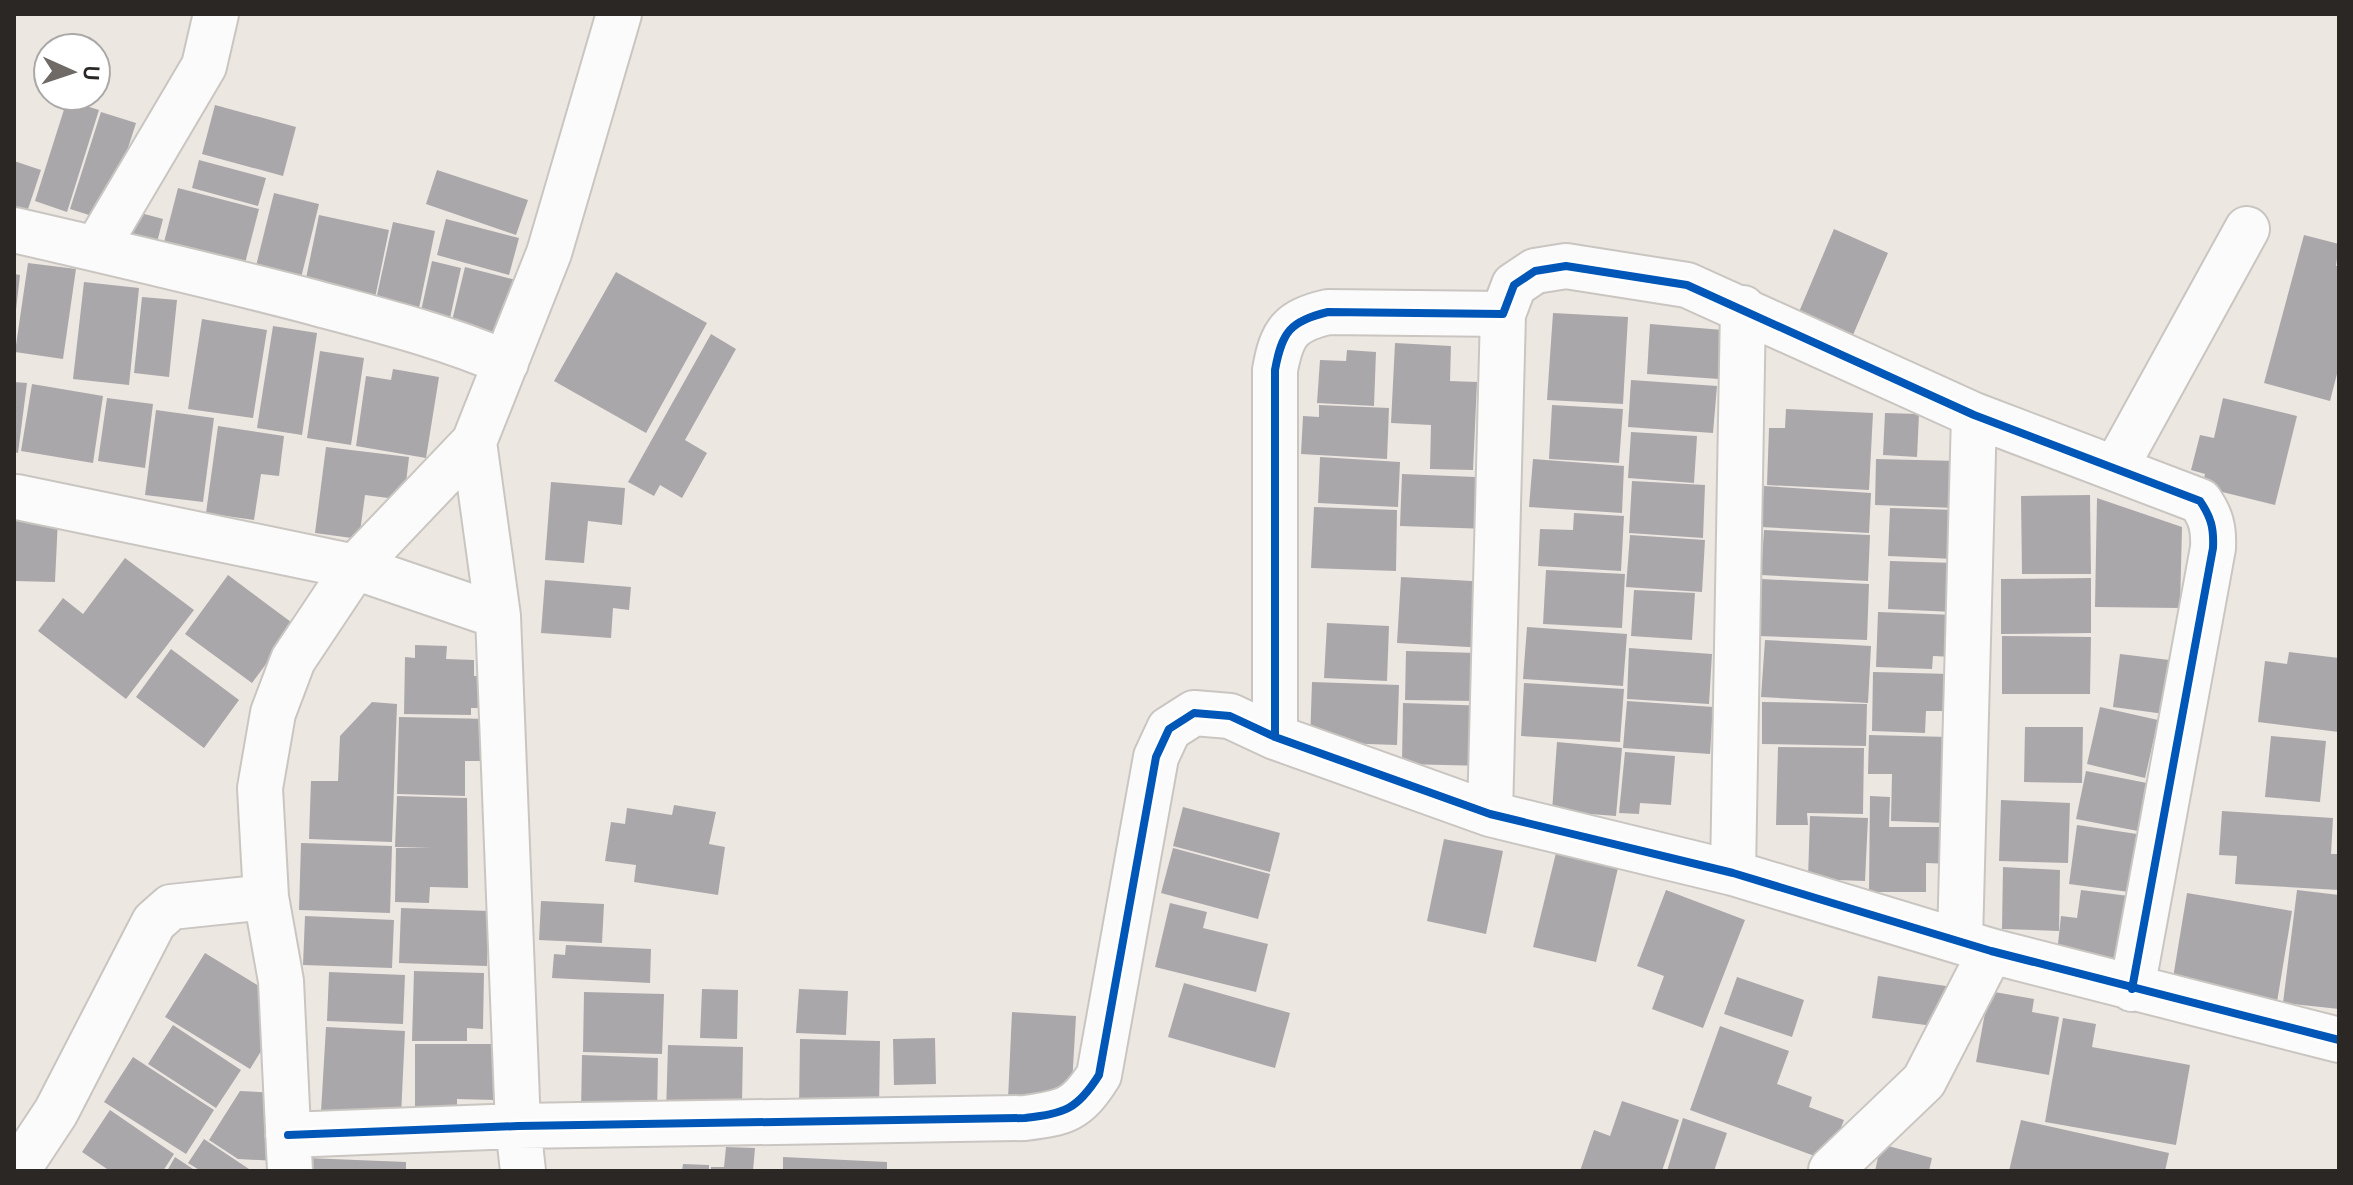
<svg xmlns="http://www.w3.org/2000/svg" width="2353" height="1185" viewBox="0 0 2353 1185" font-family="'Space Grotesk',sans-serif">
	<style>
		.building { fill: #aaa7ab }
		.lines { fill: none; stroke-linecap: round; stroke-linejoin: round }
		.minor-casing { stroke: #c9c5c1; stroke-width: 48 }
		.minor { stroke: #fcfbfb; stroke-width: 44 }
		.cycleway-casing { stroke: #fff; stroke-width: 13 }
		.cycleway { stroke: #0057b8; stroke-width: 8 }
	</style>
	<rect width="100%" height="100%" fill="#ede7e2"/>
	<!-- building -->
	<path class="building" d="M67,100L99,110L67,212L35,201Z
		M215,105L296,127L283,176L202,154Z
		M101,112L136,123L105,220L70,209Z
		M199,160L266,178L258,206L192,188Z
		M14,161L41,170L26,215L14,211Z
		M437,170L528,200L516,235L426,204Z
		M178,188L259,209L243,271L162,250Z
		M274,193L319,204L301,278L256,266Z
		M137,212L163,219L155,250L129,243Z
		M319,215L389,230L374,303L304,288Z
		M446,219L519,238L509,275L437,255Z
		M393,222L435,231L417,318L374,309Z
		M1834,229L1888,253L1850,342L1796,319Z
		M2304,235L2339,244L2336,266H2339V366L2330,401L2264,383Z
		M432,261L461,268L450,318L421,311Z
		M28,263L76,269L63,359L15,352Z
		M465,267L520,281L506,339L451,325Z
		M616,272L707,323L646,433L554,381Z
		M14,274L20,275L16,310H14Z
		M84,282L139,288L129,385L73,379Z
		M142,297L177,300L169,377L134,373Z
		M1553,313L1628,317L1623,404L1547,400Z
		M202,319L267,330L253,418L188,409Z
		M1650,324L1723,330L1719,379L1647,374Z
		M273,326L317,333L302,435L257,428Z
		M711,334L736,349L685,440L707,453L682,498L660,485L654,496L628,482Z
		M1395,343L1451,346L1450,381L1477,382L1473,470L1430,469L1431,425L1391,423Z
		M1347,350L1376,352L1374,406L1317,403L1320,360L1346,361Z
		M320,351L364,358L351,445L307,438Z
		M393,369L439,377L426,458L356,446L366,376L391,380Z
		M1631,380L1717,386L1713,433L1628,427Z
		M14,382L27,383L18,453L14,452Z
		M32,384L103,396L93,463L21,451Z
		M107,398L153,404L145,468L98,461Z
		M2223,398L2297,416L2275,505L2202,487L2205,474L2191,470L2200,435L2214,438Z
		M1319,405L1389,408L1387,459L1301,454L1303,416L1319,417Z
		M1552,405L1623,409L1619,463L1549,459Z
		M1786,409L1873,413L1869,490L1767,485L1769,428H1785Z
		M156,410L214,418L203,502L145,495Z
		M1885,413L1919,414L1917,457L1883,455Z
		M218,426L284,436L279,476L261,474L254,520L206,513Z
		M1631,432L1697,436L1694,483L1628,478Z
		M326,447L409,457L404,500L365,495L359,539L315,533Z
		M1320,457L1400,462L1398,507L1318,503Z
		M1533,459L1624,466L1622,513L1529,507Z
		M1876,459L1958,461L1956,508L1875,505Z
		M1402,474L1475,477V489H1491L1489,529L1400,526Z
		M1632,481L1705,485L1703,538L1629,533Z
		M551,482L625,488L622,525L588,521L584,563L545,560Z
		M1764,486L1871,493L1869,533L1761,527Z
		M2090,495L2091,574H2022L2021,496Z
		M2097,498L2182,527L2180,608L2095,607Z
		M1314,507L1397,510L1396,571L1311,568Z
		M1890,508L1956,510L1954,559L1888,556Z
		M1574,513L1624,516L1621,571L1538,566L1540,529L1573,530Z
		M14,517L58,518L55,582L14,581Z
		M1764,530L1870,535L1868,581L1761,575Z
		M1630,535L1705,540L1702,592L1626,587Z
		M125,558L194,610L126,699L38,631L63,598L83,614Z
		M1890,561L1956,563L1954,612L1888,609Z
		M1546,570L1625,574L1622,628L1543,624Z
		M228,575L295,625L252,683L185,634Z
		M1401,577L1489,582L1486,648L1397,643Z
		M2091,578V633L2001,634V579Z
		M1761,579L1869,584L1867,640L1758,636Z
		M545,580L631,587L629,610L613,608L611,638L541,633Z
		M1634,590L1695,593L1692,640L1631,636Z
		M1878,612L1955,615L1953,657L1933,656L1932,669L1876,667Z
		M1327,623L1389,626L1387,681L1324,678Z
		M1527,627L1627,634L1623,686L1523,679Z
		M2002,636L2091,637L2090,694H2002Z
		M1765,640L1871,646L1868,703L1761,697Z
		M415,645L447,646L446,659L474,660V676H489L488,708H471V715L404,714L405,657L415,658Z
		M1629,648L1712,654L1709,704L1627,699Z
		M171,649L239,700L204,748L136,697Z
		M1406,651L1478,653L1477,701L1405,700Z
		M2289,652L2339,658V732L2258,722L2265,661L2287,664Z
		M2120,654L2186,662L2179,716L2113,707Z
		M1873,672L1951,674L1950,711H1926L1925,733L1872,731Z
		M1312,682L1399,685L1397,745L1310,742Z
		M1524,683L1624,689L1620,742L1521,736Z
		M1627,701L1713,707L1710,754L1623,748Z
		M372,702L397,704L392,842L309,839L311,781H338L340,736Z
		M1762,702L1867,704L1866,746L1762,744Z
		M1403,703L1489,706L1487,766L1402,764Z
		M2100,707L2158,720L2145,778L2087,764Z
		M399,717L489,719L488,761H465V796L397,794Z
		M2025,727H2083L2082,783L2024,782Z
		M1869,735L1949,737L1946,823L1891,821L1892,774H1868Z
		M2271,736L2326,741L2320,802L2265,797Z
		M1557,742L1622,748L1616,816L1552,811Z
		M1778,747L1864,748L1863,814L1807,813L1808,825H1776Z
		M1625,752L1675,756L1671,805L1640,803L1639,814L1619,813Z
		M2086,771L2152,784L2143,832L2076,819Z
		M397,796L467,798L468,888L430,887L429,903L395,902L396,848H431L395,847Z
		M1870,796L1890,797L1889,827H1952L1951,864L1926,863V892H1869Z
		M2001,800L2070,803L2068,863L1999,861Z
		M674,805L716,812L709,844L725,847L718,895L634,882L636,865L605,861L611,822L625,824L627,808L672,815Z
		M1183,807L1280,833L1270,872L1173,846Z
		M2222,811L2333,818L2331,854H2339V890L2235,884L2237,856L2219,855Z
		M1810,816L1868,818L1865,881L1808,879Z
		M2077,825L2137,834L2129,892L2069,884Z
		M1444,839L1503,851L1486,934L1427,921Z
		M301,843L392,846L390,913L299,910Z
		M1173,848L1270,874L1258,919L1161,893Z
		M1556,853L1618,868L1596,962L1533,947Z
		M2003,867L2060,870L2059,931L2002,929Z
		M1666,890L1745,920L1703,1028L1652,1009L1664,976L1637,966Z
		M2081,890L2129,896L2121,961L2057,953L2061,916L2077,918Z
		M2297,890L2339,895V1009L2283,1003Z
		M2187,893L2292,911L2277,1002L2172,984Z
		M541,901L604,904L602,943L539,940Z
		M1170,903L1207,912L1203,928L1268,944L1256,992L1155,967Z
		M401,908L489,911L487,966L399,963Z
		M305,916L394,920L392,968L303,965Z
		M566,945L651,949L650,983L552,978L554,954L565,955Z
		M205,953L275,996L279,1022L250,1069L165,1017Z
		M414,971L484,973L483,1029L467,1028V1041H412Z
		M329,972L405,975L403,1024L327,1021Z
		M1878,976L1946,986L1941,1027L1872,1018Z
		M1737,977L1804,1000L1792,1037L1724,1014Z
		M1184,983L1290,1013L1275,1068L1168,1037Z
		M702,989L738,990L737,1039L700,1038Z
		M799,989L848,991L846,1035L796,1033Z
		M1989,991L2034,999L2032,1012L2059,1017L2049,1075L1976,1062Z
		M584,992L664,994L662,1054L583,1052Z
		M1012,1012L1076,1016L1071,1102L1008,1099Z
		M2063,1018L2096,1024L2092,1047L2190,1065L2176,1145L2045,1122Z
		M173,1025L241,1070L216,1108L148,1064Z
		M1720,1026L1789,1051L1777,1084L1812,1097L1809,1107L1844,1120L1828,1161L1690,1110Z
		M326,1027L405,1031L401,1116L321,1112Z
		M935,1038L936,1084L894,1085L893,1039Z
		M800,1039L880,1041L879,1111L799,1109Z
		M415,1044H494V1100L457,1099V1120H415Z
		M668,1045L743,1047L742,1103L666,1113Z
		M582,1055L658,1058L657,1115L581,1113Z
		M133,1057L214,1110L186,1154L104,1102Z
		M240,1091L277,1093L276,1161L238,1159L209,1140Z
		M1622,1101L1679,1120L1662,1171H1580L1594,1130L1610,1136Z
		M110,1110L174,1154L163,1171H110L82,1152Z
		M1683,1118L1727,1133L1714,1171H1667Z
		M2021,1120L2169,1153L2165,1171H2009Z
		M204,1139L252,1171H201L188,1163Z
		M1881,1144L1932,1158L1929,1171H1875Z
		M726,1147L755,1148L753,1171H711V1167H724Z
		M175,1157L196,1171H167Z
		M783,1157L887,1162V1171H783Z
		M307,1158L406,1162V1171H307Z
		M683,1164L709,1165V1171H682Z"/>
	<g class="lines">
		<!-- minor casing -->
		<g class="minor-casing">
			<path id="minor" d="M14,230C114,253 213,276 312,302C378,320 444,336 506,363
				M96,249L204,66L216,14
				M474,442L498,616L518,1126L523,1171
				M2116,467L2247,229
				M17,497L355,567L498,616
				M1275,737V370C1282,332 1290,321 1328,312L1503,314L1514,285L1535,271L1566,266L1687,285L1974,415L2200,501C2211,517 2214,528 2213,548L2132,989
				M1490,814L1503,314
				M1733,873L1743,308
				M1960,940L1974,415
				M288,1135L518,1126L1025,1118C1065,1113 1077,1110 1099,1075L1156,757L1169,729L1194,713L1230,716L1275,737L1490,814L1733,873L1991,951L2339,1040
				M1831,1170L1924,1081L1991,951
				M17,1171L56,1112L154,922L171,907L266,897
				M290,1171L281,981L266,897L260,788L273,713L293,660L355,567L474,442L549,253L619,14"/>
		</g>
		<!-- minor -->
		<use href="#minor" class="minor"/>
		<!-- cycleway casing -->
		<g class="cycleway-casing">
			<path id="cycleway" d="M1275,737V370C1282,332 1290,321 1328,312L1503,314L1514,285L1535,271L1566,266L1687,285L1974,415L2200,501C2211,517 2214,528 2213,548L2132,989
				M288,1135L518,1126L1025,1118C1065,1113 1077,1110 1099,1075L1156,757L1169,729L1194,713L1230,716L1275,737L1490,814L1733,873L1991,951L2339,1040"/>
		</g>
		<!-- cycleway -->
		<use href="#cycleway" class="cycleway"/>
	</g>
	<!-- border -->
	<rect width="2353" height="1185" fill="none" stroke="#2b2724" stroke-width="32"/>
	<!-- north arrow -->
	<g transform="translate(72 72) rotate(93)"><circle r="38" fill="#ffffff" stroke="#aaa9a7" stroke-width="2"/>
	<path d="M0-6L14 30L0 20L-14 30Z" fill="#6f6a66"/>
	<text y="-12" font-size="22" font-weight="bold" text-anchor="middle" fill="#2b2724">U</text>
	</g>
</svg>
